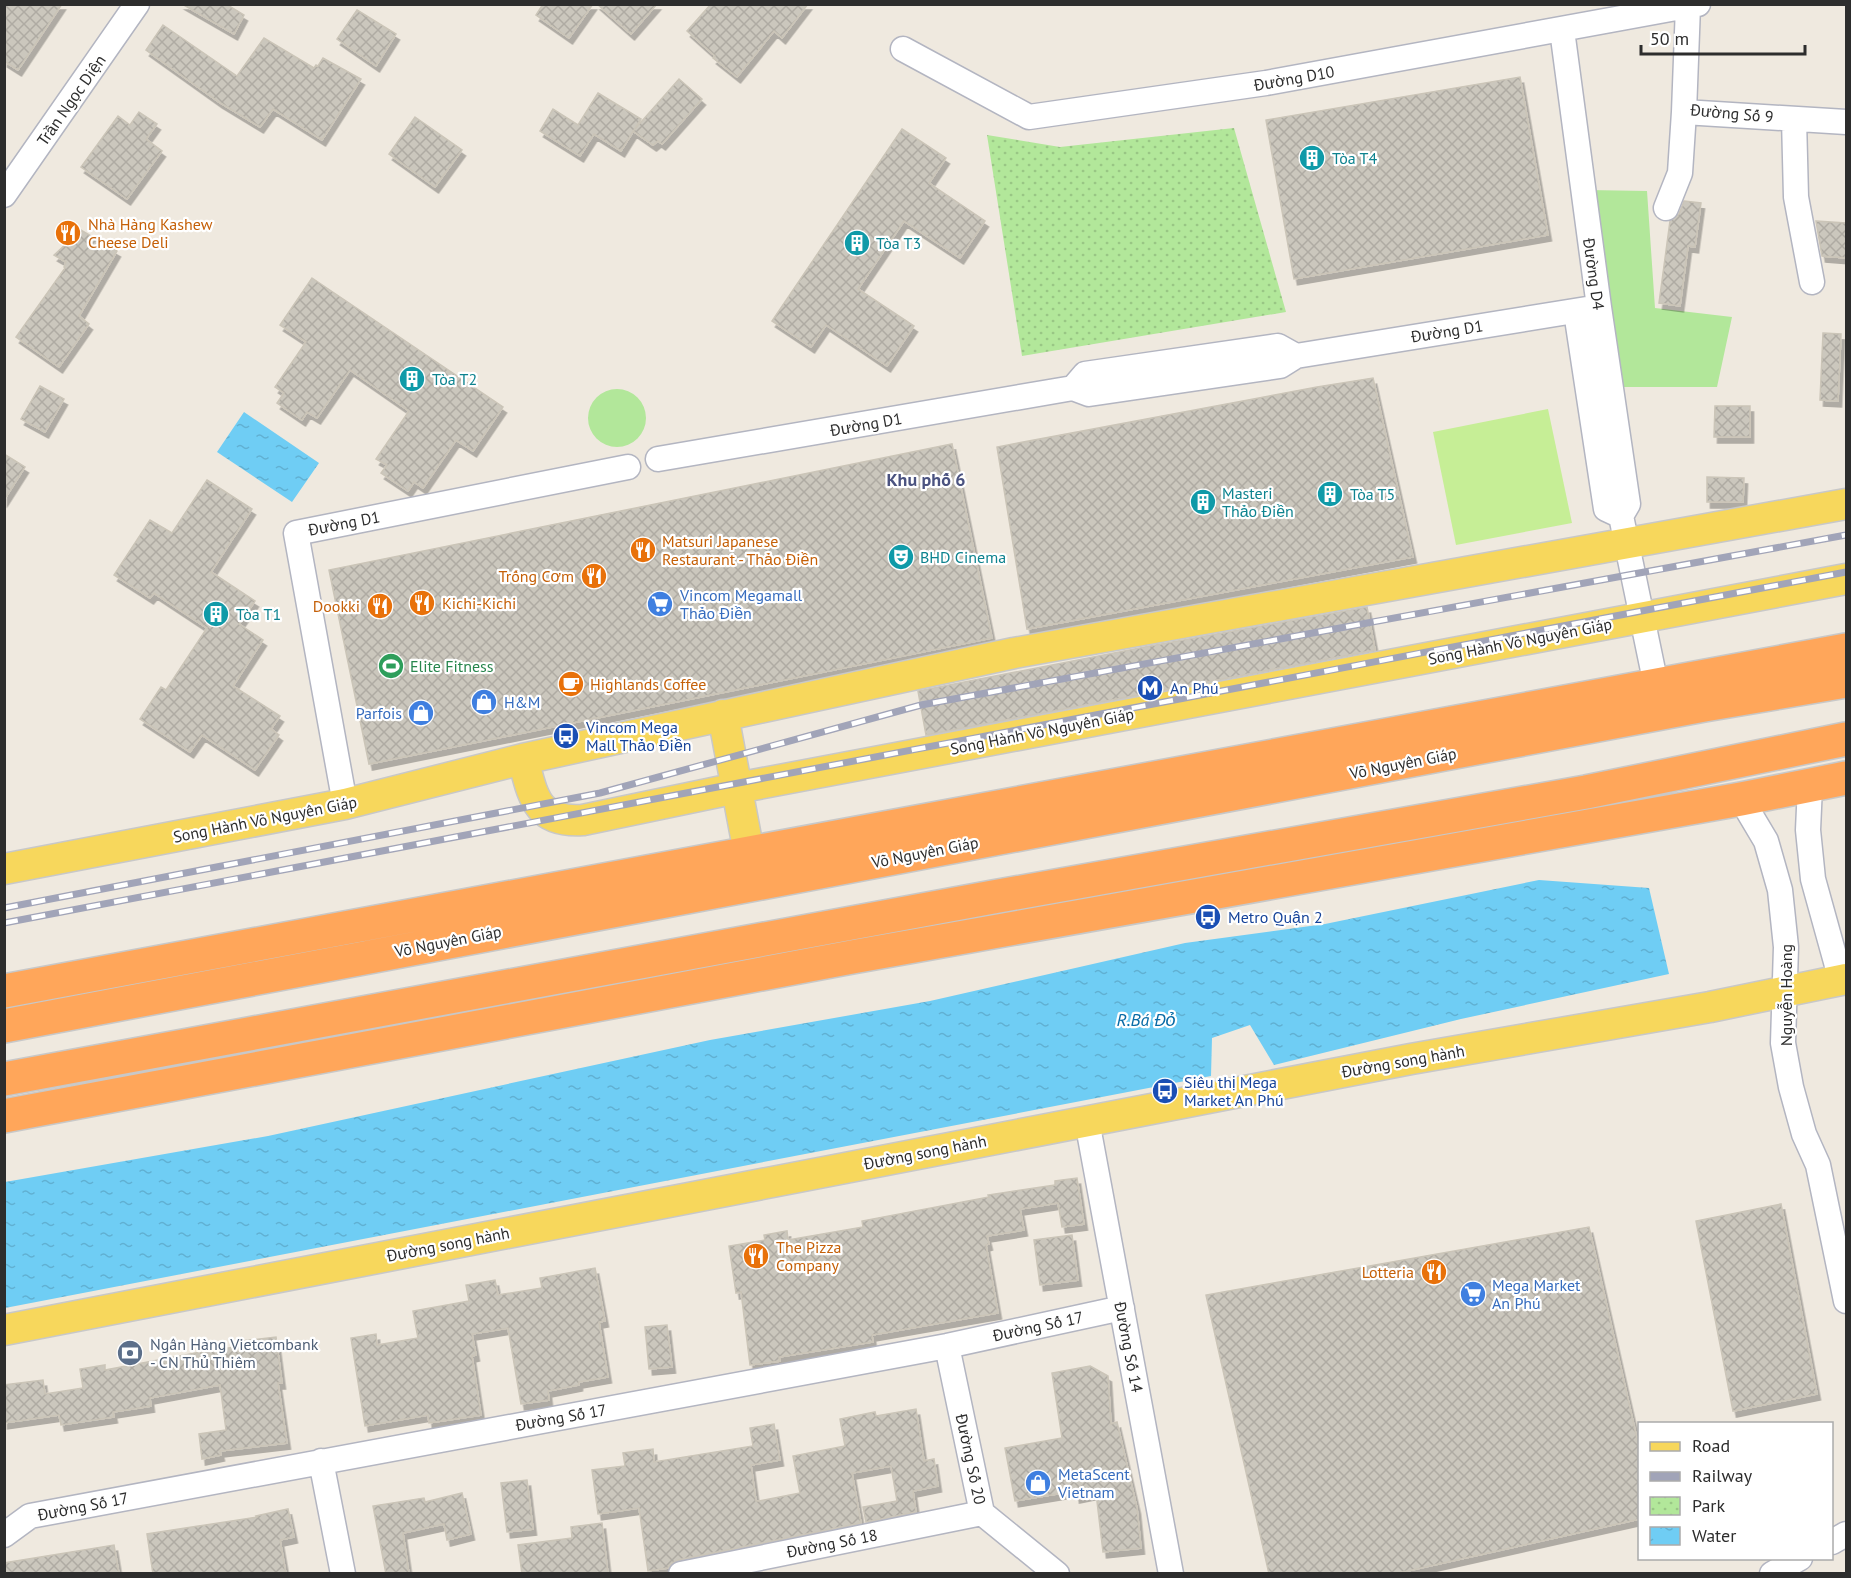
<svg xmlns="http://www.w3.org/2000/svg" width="1851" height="1578" viewBox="0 0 1851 1578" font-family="'PT Sans',sans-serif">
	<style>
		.grass { fill: #b2e79a }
		.park { fill: url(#park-dots) }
		.pitch { fill: #c6ee96 }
		.water { fill: url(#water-ripples) }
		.building { fill: url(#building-cross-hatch); stroke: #cbc5b8; stroke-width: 1.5; filter: url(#shadow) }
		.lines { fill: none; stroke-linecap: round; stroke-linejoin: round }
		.minor-casing { stroke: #b3b5c1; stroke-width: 27 }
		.major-casing { stroke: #c8c8c8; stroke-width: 33 }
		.highway-casing { stroke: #c8c8c8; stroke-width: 36 }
		.minor { stroke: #fff; stroke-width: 24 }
		.major { stroke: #f7d75c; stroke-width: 30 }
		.highway { stroke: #ffa65a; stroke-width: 33 }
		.rail-casing { stroke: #a1a4b8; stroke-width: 7 }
		.rail { stroke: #fff; stroke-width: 4.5; stroke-dasharray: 14; stroke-linecap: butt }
		.labels { text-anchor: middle; stroke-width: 4.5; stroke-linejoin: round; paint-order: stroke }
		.street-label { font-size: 16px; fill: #2d2d2d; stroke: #fff }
		.culture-label { font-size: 16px; fill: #0d838f; stroke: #fff; text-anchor: start }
		.food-label { font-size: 16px; fill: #c56008; stroke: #fff; text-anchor: start }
		.shop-label { font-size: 16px; fill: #366cbe; stroke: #fff; text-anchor: start }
		.leisure-label { font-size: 16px; fill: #27864d; stroke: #fff; text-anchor: start }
		.transit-label { font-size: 16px; fill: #164399; stroke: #fff; text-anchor: start }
		.service-label { font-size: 16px; fill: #4e5e75; stroke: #fff; text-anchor: start }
		.neighbourhood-label { font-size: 18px; font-weight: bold; fill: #4b5380; stroke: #fff }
		.water-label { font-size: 18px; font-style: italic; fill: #086ba6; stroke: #fff }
	</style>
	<defs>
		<pattern id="park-dots" width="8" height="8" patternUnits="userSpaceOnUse" patternTransform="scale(1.5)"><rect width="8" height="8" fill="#b2e79a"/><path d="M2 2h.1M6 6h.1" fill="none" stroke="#99c685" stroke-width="1.8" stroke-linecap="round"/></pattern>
		<pattern id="water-ripples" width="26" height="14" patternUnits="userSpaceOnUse" patternTransform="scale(1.5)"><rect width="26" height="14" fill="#6fcdf4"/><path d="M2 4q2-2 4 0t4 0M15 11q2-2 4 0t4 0" fill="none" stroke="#60b0d2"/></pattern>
		<pattern id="building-cross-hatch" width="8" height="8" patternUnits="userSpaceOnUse" patternTransform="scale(1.5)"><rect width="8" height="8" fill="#cbc7bd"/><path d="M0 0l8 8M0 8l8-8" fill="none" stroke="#afaba3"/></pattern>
		<filter id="shadow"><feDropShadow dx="3.5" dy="6" stdDeviation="0" flood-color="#0004"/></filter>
	</defs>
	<rect width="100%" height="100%" fill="#efe9df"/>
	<!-- grass -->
	<path class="grass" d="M1587,190L1647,191L1655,308L1732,317L1717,387H1616Z
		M588 418a29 29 0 1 1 58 0a29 29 0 1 1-58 0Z"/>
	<!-- park -->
	<path class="park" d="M1234,128L1286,312L1022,356L987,135L1060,147Z"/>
	<!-- pitch -->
	<path class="pitch" d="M1548,409L1572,523L1456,545L1433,432Z"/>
	<!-- water -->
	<path class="water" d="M244,412L319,463L292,502L217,452Z
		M1539,880L1649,888L1669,974L1461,1019L1274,1065L1250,1025L1212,1038L1211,1076L5,1308V1182L268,1136L710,1040L930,1001L1185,943L1325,924Z"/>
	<!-- building -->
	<path class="building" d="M4,4H62L18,70L4,61Z
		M182,4H226L244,15L234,34Z
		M543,4H593L569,38L536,15Z
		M597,4H657L631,34Z
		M711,4H808L782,38L774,31L737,77L713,58L715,56L687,31Z
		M357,10L396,34L376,66L337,39Z
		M163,25L237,76L264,38L314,68L316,65L318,66L323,58L361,79L322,140L273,109L260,127L219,102L146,50Z
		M1520,77L1548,235L1294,279L1266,120Z
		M679,79L702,99L662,144L658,141L653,145L633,131Z
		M598,93L641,119L621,151L594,134L580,156L540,131L553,109L578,125Z
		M139,112L157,124L146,139L162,151L127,199L81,167L118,116L130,125Z
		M415,117L462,150L435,187L389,154Z
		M902,129L946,158L929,183L985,221L960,258L904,221L858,289L914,326L887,366L826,325L811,347L772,321Z
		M1684,201L1701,203L1695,247L1688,246L1680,306L1659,303L1670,221L1679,214Z
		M1816,221L1846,223V258L1822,256Z
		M72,225L117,251L79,316L89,324L59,367L16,337L65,268L64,267L66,262L54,255L67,243Z
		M312,278L503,407L473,451L456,440L423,488L414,482L408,491L381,473L387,465L376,459L409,411L350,370L317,418L307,412L302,420L277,403L284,393L275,387L306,342L280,325Z
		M1823,333L1841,334L1838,401L1820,400Z
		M1373,378L1413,557L1027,629L997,447L1317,387Z
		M40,386L64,399L45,432L21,419Z
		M1715,406H1750V437H1714Z
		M952,444L992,638L369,764L329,570Z
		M4,454L25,467L4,500Z
		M1707,477L1744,478L1743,502H1707Z
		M207,480L252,509L211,572L255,601L239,624L263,640L233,686L280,716L271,729L279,735L255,770L202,735L190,752L140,719L161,687L166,690L207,628L154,593L150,598L114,575L150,520L172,533Z
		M1367,607L1375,650L926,735L918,691L1150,646Z
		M1077,1178L1084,1224L1062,1227L1058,1203L1020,1209L1024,1230L987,1236L989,1244L986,1245L998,1313L872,1335L873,1342L779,1357L780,1361L750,1365L741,1292L736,1293L729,1246L765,1240L764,1235L787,1231L788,1240L863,1227L862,1221L989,1197L988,1195L1055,1185V1181Z
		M1781,1204L1817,1394L1733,1411L1696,1221Z
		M1589,1227L1640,1452V1519L1394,1574H1269L1206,1295Z
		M1072,1235L1078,1280L1040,1285L1034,1240Z
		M595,1268L605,1321L599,1322L608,1377L579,1382V1385L548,1391L549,1400L521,1404L508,1328L472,1334L476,1355L472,1356L481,1415L429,1423L428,1415L365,1426L351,1338L376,1334L377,1345L418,1338L413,1311L469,1301L466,1285L495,1280L498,1295L542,1288L540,1278Z
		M667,1325L672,1367L649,1369L645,1327Z
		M276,1337L282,1383H278L287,1443L220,1451L221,1455L202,1459L199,1434L226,1430L220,1385L150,1398L151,1406L113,1412L114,1417L61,1425L59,1415L4,1423V1385L43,1380L45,1394L83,1388L80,1369L105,1365V1370L206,1351L243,1346L242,1341Z
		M1090,1366L1108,1376L1111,1424L1117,1422L1137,1508L1141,1548L1103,1552L1096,1493L1076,1497L1075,1491L1015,1501L1005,1448L1062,1438L1052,1373Z
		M916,1409L924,1461L934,1459L938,1486L913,1491L916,1512L866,1522L863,1507L897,1501L891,1466L852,1473L861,1523L678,1560L672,1563L668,1568L648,1571L639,1508L598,1514L592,1470L625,1466L623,1453L653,1449L654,1462L753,1446L750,1428L774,1424L780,1460L751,1465L756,1501H759L800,1493L793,1456L845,1446L840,1419L875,1412L876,1416Z
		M527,1480L533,1529L507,1532L501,1483Z
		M462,1493L471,1534L447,1540L444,1524L403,1533L409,1574H386L373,1506L424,1498L425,1502Z
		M288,1509L294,1537L280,1540L286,1574H153L147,1534L257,1517L256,1516Z
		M602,1523L608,1574H522L518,1545L572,1538L571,1527Z
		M114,1545L119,1574H4V1563Z"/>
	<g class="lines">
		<!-- minor casing -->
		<g class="minor-casing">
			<path id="minor" d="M1688,6L1684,112L1846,122
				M1562,30L1599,307L1628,504L1621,516L1656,685
				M903,49L1029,117L1266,83L1698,4
				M1794,119L1796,197L1812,282
				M4,195L137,4
				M1666,208L1680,173L1684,112
				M1576,312L1606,509L1621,516
				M1296,356L1278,346L1085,374L1073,388L1089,394L1280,366L1296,356L1599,307
				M658,459L1073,388
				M1810,786L1808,830L1813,879L1841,980
				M1741,799L1766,841L1780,890L1786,947L1783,1043L1791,1087L1804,1134L1818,1165L1846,1301
				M345,804L296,533L628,467
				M1087,1121L1171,1574
				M947,1346L982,1513L1057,1574
				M321,1461L343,1574
				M4,1535L30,1516L947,1346L1122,1308
				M1832,1542L1846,1534
				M681,1574L982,1513
				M1772,1574L1800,1558"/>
		</g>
		<!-- major casing -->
		<g class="major-casing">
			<path id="major" d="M723,715L749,853
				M523,759C533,796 536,823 583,820L737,788L1846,579
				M4,869L345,804L523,759L1014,653L1846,504
				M4,1330L1411,1059L1710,1007L1846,979"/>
		</g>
		<!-- highway casing -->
		<g class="highway-casing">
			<path id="highway" d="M4,991L1846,650
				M4,1026L1704,705L1846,681
				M4,1079L993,897L1586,792L1846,739
				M4,1116L852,957L1741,799L1846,778"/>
		</g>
		<!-- minor -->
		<use href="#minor" class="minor"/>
		<!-- major -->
		<use href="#major" class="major"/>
		<!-- highway -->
		<use href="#highway" class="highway"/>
		<!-- rail casing -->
		<g class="rail-casing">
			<path id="rail" d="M4,908L600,793L921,705L1846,535
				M4,923L1846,572"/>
		</g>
		<!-- rail -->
		<use href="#rail" class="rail"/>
	</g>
	<!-- icons -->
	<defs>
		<g id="building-disc" transform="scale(1.35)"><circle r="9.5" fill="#0f9aa8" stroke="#fff"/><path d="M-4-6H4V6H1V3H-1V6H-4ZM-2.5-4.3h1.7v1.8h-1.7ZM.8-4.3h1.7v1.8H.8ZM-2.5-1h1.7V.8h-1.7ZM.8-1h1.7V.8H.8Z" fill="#fff"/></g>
		<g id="restaurant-disc" transform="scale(1.35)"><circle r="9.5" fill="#e8710a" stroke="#fff"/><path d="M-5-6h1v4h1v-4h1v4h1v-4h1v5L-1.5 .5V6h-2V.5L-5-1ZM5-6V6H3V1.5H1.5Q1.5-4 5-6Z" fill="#fff"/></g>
		<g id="theatre-disc" transform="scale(1.35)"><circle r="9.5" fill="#0f9aa8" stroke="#fff"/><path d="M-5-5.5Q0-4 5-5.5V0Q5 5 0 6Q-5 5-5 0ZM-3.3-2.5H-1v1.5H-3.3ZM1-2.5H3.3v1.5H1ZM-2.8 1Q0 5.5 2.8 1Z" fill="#fff"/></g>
		<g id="supermarket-disc" transform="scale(1.35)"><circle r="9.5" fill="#3f7fe0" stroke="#fff"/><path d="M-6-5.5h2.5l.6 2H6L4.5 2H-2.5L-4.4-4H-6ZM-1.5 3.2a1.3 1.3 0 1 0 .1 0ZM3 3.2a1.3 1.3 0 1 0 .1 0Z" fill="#fff"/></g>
		<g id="stadium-disc" transform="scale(1.35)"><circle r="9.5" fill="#2e9e5b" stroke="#fff"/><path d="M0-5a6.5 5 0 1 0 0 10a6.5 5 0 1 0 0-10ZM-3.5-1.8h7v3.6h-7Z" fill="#fff"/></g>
		<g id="cafe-disc" transform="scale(1.35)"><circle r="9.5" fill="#e8710a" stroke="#fff"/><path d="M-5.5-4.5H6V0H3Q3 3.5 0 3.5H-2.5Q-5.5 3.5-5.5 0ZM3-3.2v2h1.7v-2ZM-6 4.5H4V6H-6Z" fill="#fff"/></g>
		<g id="metro-disc" transform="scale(1.35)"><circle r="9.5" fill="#1a4fb4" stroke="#fff"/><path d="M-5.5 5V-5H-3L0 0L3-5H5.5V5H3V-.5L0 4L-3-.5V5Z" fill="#fff"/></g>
		<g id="shop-disc" transform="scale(1.35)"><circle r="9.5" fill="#3f7fe0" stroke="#fff"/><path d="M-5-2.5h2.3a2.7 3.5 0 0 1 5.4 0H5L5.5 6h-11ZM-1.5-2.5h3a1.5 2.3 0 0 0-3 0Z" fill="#fff"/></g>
		<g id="bus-disc" transform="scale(1.35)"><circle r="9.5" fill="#1a4fb4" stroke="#fff"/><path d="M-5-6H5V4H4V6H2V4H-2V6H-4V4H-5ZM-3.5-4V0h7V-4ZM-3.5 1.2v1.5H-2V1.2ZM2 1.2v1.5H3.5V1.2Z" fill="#fff"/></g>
		<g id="bank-disc" transform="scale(1.35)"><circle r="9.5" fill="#5c6f8a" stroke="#fff"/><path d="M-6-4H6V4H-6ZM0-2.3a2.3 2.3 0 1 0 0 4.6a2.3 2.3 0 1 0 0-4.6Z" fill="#fff"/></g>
	</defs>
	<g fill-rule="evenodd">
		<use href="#building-disc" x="1312" y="158"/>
		<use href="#restaurant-disc" x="68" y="233"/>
		<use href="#building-disc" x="857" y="243"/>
		<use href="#building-disc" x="412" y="379"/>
		<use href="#building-disc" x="1330" y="494"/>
		<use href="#building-disc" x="1203" y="502"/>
		<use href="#restaurant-disc" x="643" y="550"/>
		<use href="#theatre-disc" x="901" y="557"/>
		<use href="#restaurant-disc" x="594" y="576"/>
		<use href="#restaurant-disc" x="422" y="603"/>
		<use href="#supermarket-disc" x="660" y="604"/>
		<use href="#restaurant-disc" x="380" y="606"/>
		<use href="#building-disc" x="216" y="614"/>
		<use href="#stadium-disc" x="391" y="666"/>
		<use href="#cafe-disc" x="571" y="684"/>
		<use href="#metro-disc" x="1150" y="688"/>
		<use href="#shop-disc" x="484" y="702"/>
		<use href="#shop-disc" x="421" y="713"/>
		<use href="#bus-disc" x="566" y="736"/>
		<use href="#bus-disc" x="1208" y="917"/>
		<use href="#bus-disc" x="1165" y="1091"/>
		<use href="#restaurant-disc" x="756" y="1256"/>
		<use href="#restaurant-disc" x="1434" y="1272"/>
		<use href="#supermarket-disc" x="1473" y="1294"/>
		<use href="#bank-disc" x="130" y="1353"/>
		<use href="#shop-disc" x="1038" y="1483"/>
	</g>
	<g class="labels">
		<!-- street labels -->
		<g class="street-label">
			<text transform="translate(1294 78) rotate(-10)" y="6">Đường D10</text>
			<text transform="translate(71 100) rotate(-55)" y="6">Trần Ngọc Diện</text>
			<text transform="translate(1732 113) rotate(5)" y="6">Đường Số 9</text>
			<text transform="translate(1594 274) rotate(82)" y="6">Đường D4</text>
			<text transform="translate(1447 331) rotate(-9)" y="6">Đường D1</text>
			<text transform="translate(866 424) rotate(-10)" y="6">Đường D1</text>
			<text transform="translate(344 523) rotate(-11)" y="6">Đường D1</text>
			<text transform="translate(1520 641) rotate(-11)" y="6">Song Hành Võ Nguyên Giáp</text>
			<text transform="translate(1042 731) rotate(-11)" y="6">Song Hành Võ Nguyên Giáp</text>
			<text transform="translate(1403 763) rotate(-11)" y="6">Võ Nguyên Giáp</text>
			<text transform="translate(265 819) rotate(-11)" y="6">Song Hành Võ Nguyên Giáp</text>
			<text transform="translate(925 852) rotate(-11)" y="6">Võ Nguyên Giáp</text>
			<text transform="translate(448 941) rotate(-11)" y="6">Võ Nguyên Giáp</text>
			<text transform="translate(1786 995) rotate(-90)" y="6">Nguyễn Hoàng</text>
			<text transform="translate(1403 1061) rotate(-10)" y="6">Đường song hành</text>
			<text transform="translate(925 1152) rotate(-11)" y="6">Đường song hành</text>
			<text transform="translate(448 1244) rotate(-11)" y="6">Đường song hành</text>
			<text transform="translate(1038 1326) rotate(-12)" y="6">Đường Số 17</text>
			<text transform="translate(1129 1347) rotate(79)" y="6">Đường Số 14</text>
			<text transform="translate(561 1417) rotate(-10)" y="6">Đường Số 17</text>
			<text transform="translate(971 1459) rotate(78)" y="6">Đường Số 20</text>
			<text transform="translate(83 1506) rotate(-11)" y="6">Đường Số 17</text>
			<text transform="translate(832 1543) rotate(-11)" y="6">Đường Số 18</text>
		</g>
		<!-- culture labels -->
		<g class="culture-label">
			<text x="1332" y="164">Tòa T4</text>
			<text x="876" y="249">Tòa T3</text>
			<text x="432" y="385">Tòa T2</text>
			<text x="1222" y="499">Masteri<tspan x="1222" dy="18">Thảo Điền</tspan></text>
			<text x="1350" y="500">Tòa T5</text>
			<text x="920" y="563">BHD Cinema</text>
			<text x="236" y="620">Tòa T1</text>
		</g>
		<!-- food labels -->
		<g class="food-label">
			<text x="88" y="230">Nhà Hàng Kashew<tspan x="88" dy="18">Cheese Deli</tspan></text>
			<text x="662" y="547">Matsuri Japanese<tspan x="662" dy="18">Restaurant - Thảo Điền</tspan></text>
			<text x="574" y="582" text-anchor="end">Trống Cơm</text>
			<text x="442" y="609">Kichi-Kichi</text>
			<text x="360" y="612" text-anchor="end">Dookki</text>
			<text x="590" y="690">Highlands Coffee</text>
			<text x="776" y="1253">The Pizza<tspan x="776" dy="18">Company</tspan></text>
			<text x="1414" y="1278" text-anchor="end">Lotteria</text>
		</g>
		<!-- shop labels -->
		<g class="shop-label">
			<text x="680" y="601">Vincom Megamall<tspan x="680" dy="18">Thảo Điền</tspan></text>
			<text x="504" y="708">H&amp;M</text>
			<text x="402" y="719" text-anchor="end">Parfois</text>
			<text x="1492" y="1291">Mega Market<tspan x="1492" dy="18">An Phú</tspan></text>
			<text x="1058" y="1480">MetaScent<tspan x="1058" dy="18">Vietnam</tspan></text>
		</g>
		<!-- leisure labels -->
		<g class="leisure-label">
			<text x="410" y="672">Elite Fitness</text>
		</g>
		<!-- transit labels -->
		<g class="transit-label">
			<text x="1170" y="694">An Phú</text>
			<text x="586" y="733">Vincom Mega<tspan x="586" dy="18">Mall Thảo Điền</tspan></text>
			<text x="1228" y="923">Metro Quận 2</text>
			<text x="1184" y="1088">Siêu thị Mega<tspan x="1184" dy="18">Market An Phú</tspan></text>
		</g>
		<!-- service labels -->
		<g class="service-label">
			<text x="150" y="1350">Ngân Hàng Vietcombank<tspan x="150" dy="18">- CN Thủ Thiêm</tspan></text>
		</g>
		<!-- neighbourhood labels -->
		<g class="neighbourhood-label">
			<text x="926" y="486">Khu phố 6</text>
		</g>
		<!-- water labels -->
		<g class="water-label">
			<text x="1146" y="1026">R.Bá Đỏ</text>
		</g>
	</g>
	<!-- border -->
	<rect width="1851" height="1578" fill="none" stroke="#2d2d2d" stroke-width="12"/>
	<!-- legend -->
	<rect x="1638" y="1422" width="195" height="138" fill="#ffffff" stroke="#ababab" stroke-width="1.5"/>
	<rect x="1650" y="1442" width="30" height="9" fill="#f7d75c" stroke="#ababab" stroke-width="1.5"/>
	<text x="1692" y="1452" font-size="18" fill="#2d2d2d">Road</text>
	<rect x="1650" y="1472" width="30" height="9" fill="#a1a4b8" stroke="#ababab" stroke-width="1.5"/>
	<text x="1692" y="1482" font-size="18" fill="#2d2d2d">Railway</text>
	<rect x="1650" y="1497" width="30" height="18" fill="url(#park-dots)" stroke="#ababab" stroke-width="1.5"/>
	<text x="1692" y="1512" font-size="18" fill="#2d2d2d">Park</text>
	<rect x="1650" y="1527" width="30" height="18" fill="url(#water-ripples)" stroke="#ababab" stroke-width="1.5"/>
	<text x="1692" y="1542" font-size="18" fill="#2d2d2d">Water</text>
	<!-- scale -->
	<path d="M1641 45v9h164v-9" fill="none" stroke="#2d2d2d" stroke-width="3"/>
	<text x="1650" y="45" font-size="18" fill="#2d2d2d" stroke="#ffffff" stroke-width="4.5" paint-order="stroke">50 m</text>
</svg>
